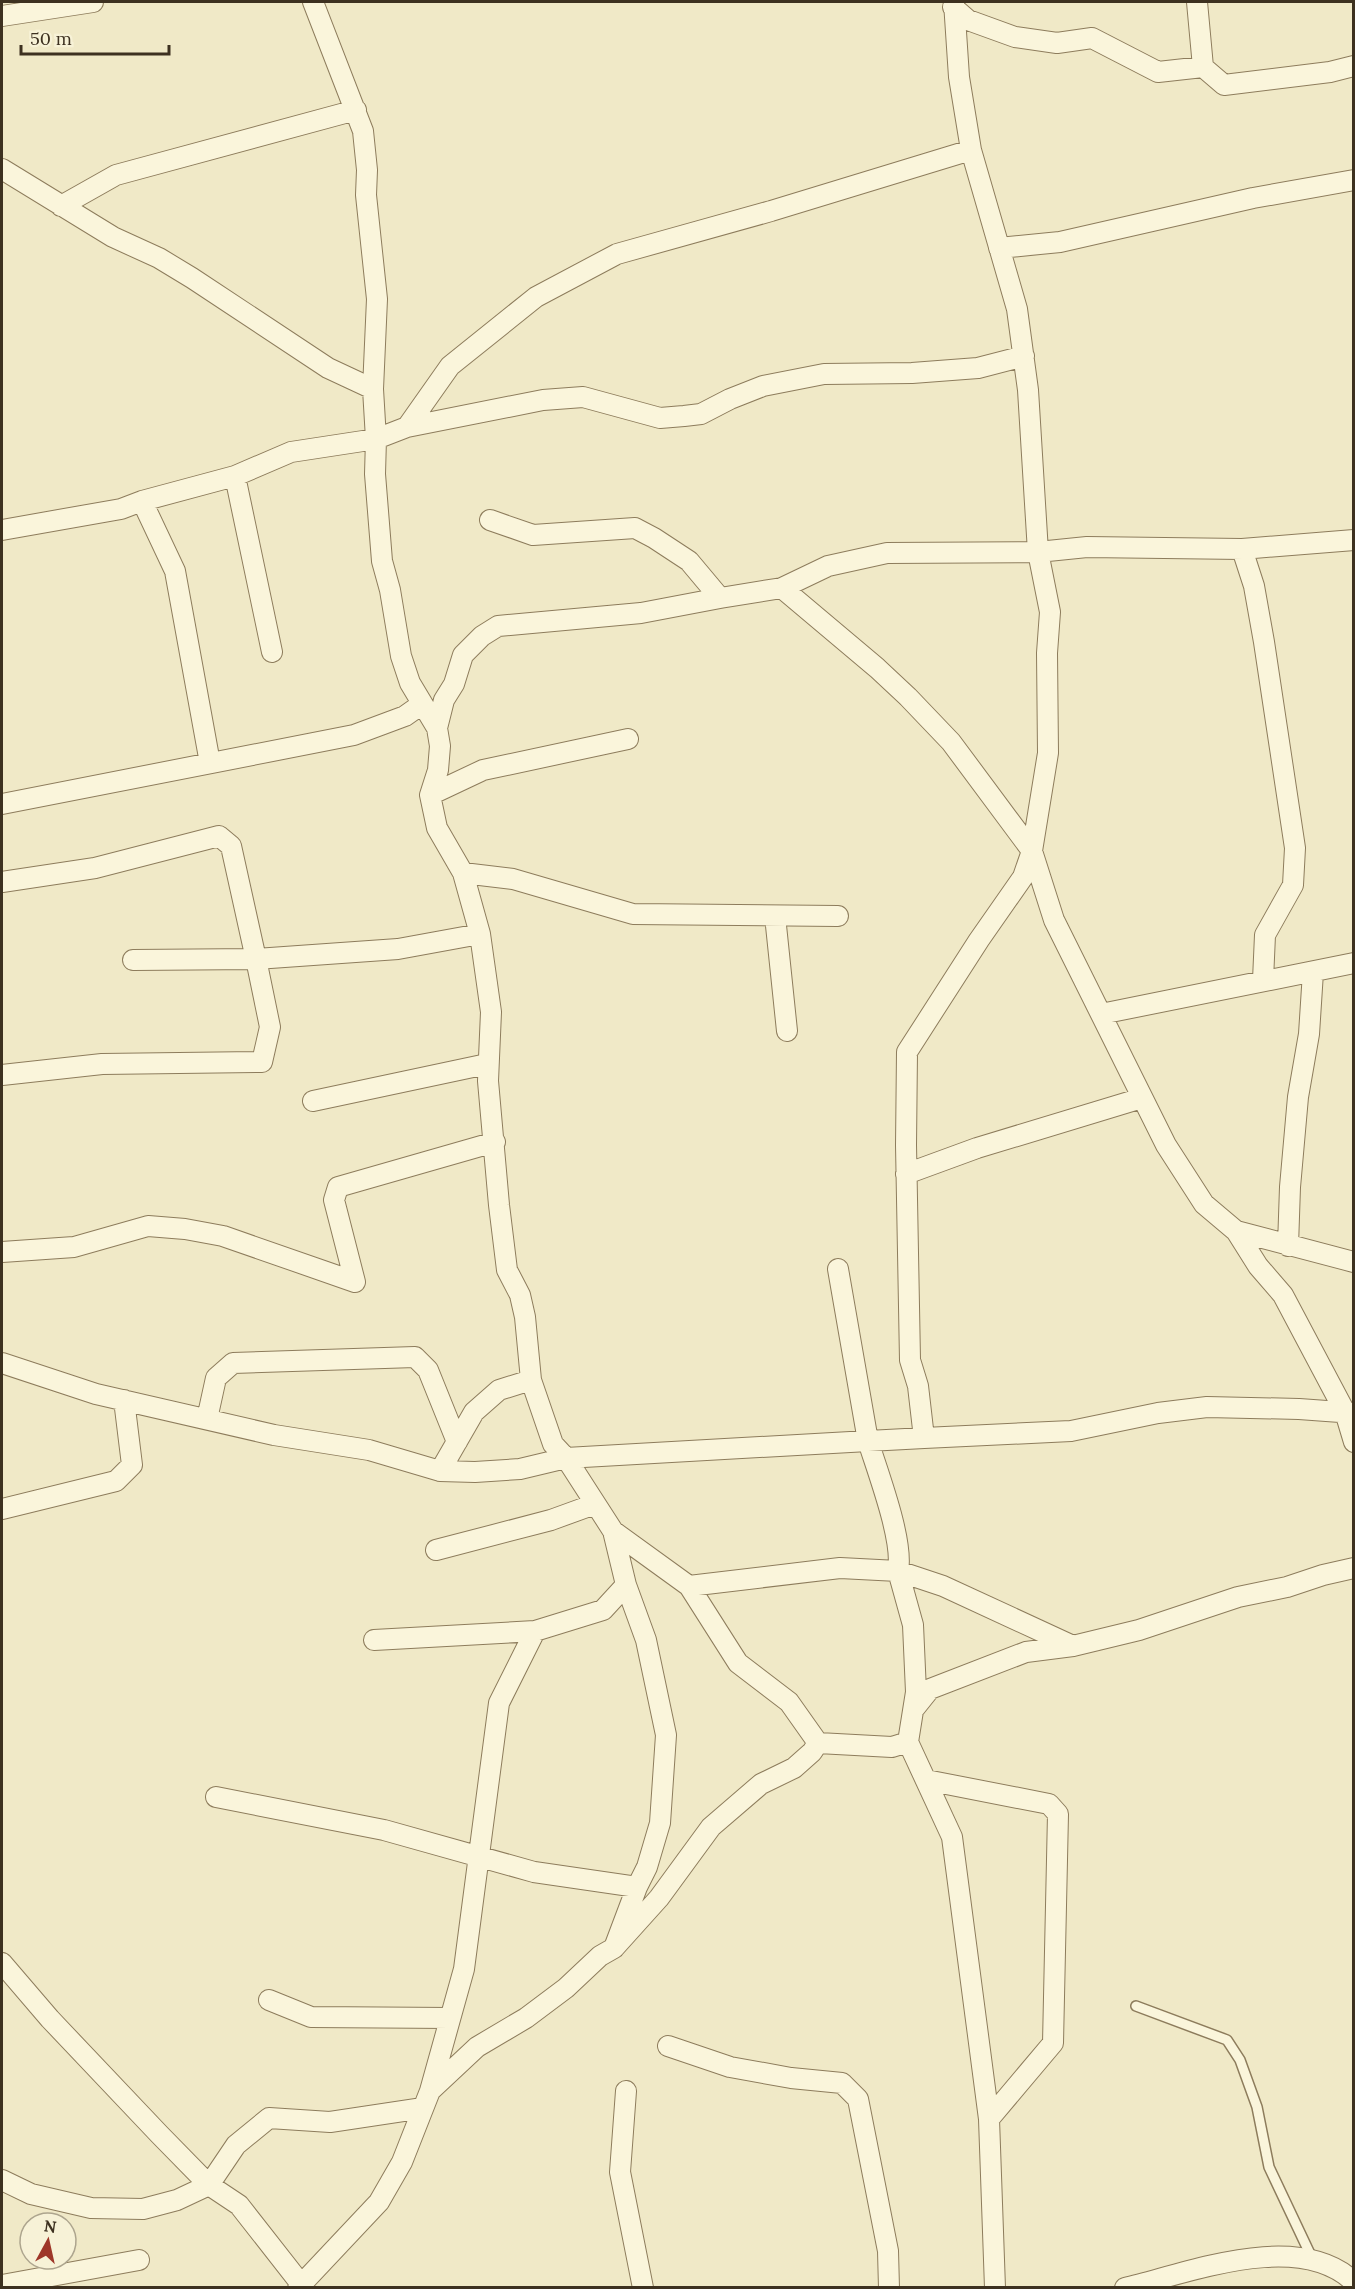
<svg xmlns="http://www.w3.org/2000/svg" width="1355" height="2289" viewBox="0 0 1355 2289" font-family="Lora,serif">
	<style>
		.lines { fill: none; stroke-linecap: round; stroke-linejoin: round }
		.lane-casing { stroke: #8d7c5c; stroke-width: 12 }
		.street-casing { stroke: #8d7c5c; stroke-width: 22 }
		.lane { stroke: #faf5db; stroke-width: 9 }
		.street { stroke: #faf5db; stroke-width: 20 }
	</style>
	<rect width="100%" height="100%" fill="#f0e9c7"/>
	<g class="lines">
		<!-- lane casing -->
		<g class="lane-casing">
			<path id="lane" d="M1136,2006L1227,2040L1240,2060L1257,2107L1269,2167L1312,2258"/>
		</g>
		<!-- street casing -->
		<g class="street-casing">
			<path id="street" d="M313,2L363,131L367,170L366,195L377,299L373,389L376,439L375,474L382,561L390,590L401,656L410,683L437,728L440,746L438,770L430,795L437,828L463,873L480,934L491,1012L488,1081L499,1205L507,1270L520,1295L525,1317L531,1380L553,1444L566,1458L613,1531L626,1585L646,1640L666,1735L660,1823L647,1867L637,1887L614,1948
				M1197,2L1203,67
				M953,7L968,20L1015,37L1057,43L1092,38L1158,72L1203,67L1224,85L1330,72L1354,66
				M2,16L93,2
				M2,169L113,237L159,258L192,278L328,368L373,389
				M61,206L116,175L356,110
				M999,248L1060,242L1253,198L1354,180
				M407,427L450,366L536,297L617,254L771,211L971,150
				M235,476L272,652
				M142,501L175,571L210,763
				M490,520L533,535L635,528L654,538L689,561L720,598
				M2,530L121,509L142,501L235,476L291,452L376,439L407,427L543,400L583,397L660,418L684,416L701,414L730,399L763,386L824,374L912,373L978,368L1024,356
				M1242,549L1254,586L1264,642L1295,848L1293,885L1265,935L1263,980
				M782,588L877,668L908,697L951,742L1032,851L1054,920L1166,1145L1204,1204L1236,1231L1258,1266L1283,1295L1345,1412L1354,1442
				M437,728L444,700L454,684L463,655L482,636L498,626L641,613L720,598L782,588L828,566L887,553L1038,552L1087,547L1242,549L1354,540
				M430,795L483,770L628,739
				M2,804L354,735L405,716L422,704
				M463,873L513,879L633,914L838,916
				M2,882L95,868L219,836L231,846L256,959L133,960
				M775,916L787,1031
				M1101,1014L1354,963
				M2,1075L102,1064L262,1062L270,1027L256,959L398,949L480,934
				M313,1101L487,1064
				M906,1174L977,1148L1142,1098
				M1236,1231L1354,1262
				M1288,1246L1290,1187L1298,1097L1309,1034L1313,972
				M2,1252L74,1247L148,1226L185,1229L223,1236L355,1282L334,1200L338,1187L495,1142
				M2,1363L96,1394L274,1435L369,1450L440,1471L475,1472L520,1469L566,1458L868,1441L838,1269
				M207,1419L216,1378L233,1363L415,1357L428,1370L457,1442
				M924,1438L1071,1431L1158,1413L1207,1407L1299,1409L1354,1413
				M440,1471L474,1412L499,1390L531,1380
				M2,1509L116,1481L132,1465L124,1400
				M613,1531L689,1586L738,1663L789,1702L818,1743
				M436,1550L551,1520L595,1504
				M689,1586L840,1568L898,1571L943,1586L1073,1646
				M374,1640L535,1631
				M914,1709L930,1689L1026,1652L1073,1646L1139,1630L1238,1597L1287,1587L1323,1575L1354,1568
				M908,1742L952,1837L989,2119L995,2288
				M818,1743L892,1747L908,1742L916,1692L913,1625L898,1571C904,1541 878,1473 868,1441L924,1438L918,1386L910,1360L906,1145L907,1052L979,940L1023,877L1032,851L1048,753L1047,653L1050,612L1038,552L1028,390L1017,309L971,150L959,77L954,2
				M926,1780L1049,1804L1058,1814L1053,2043L989,2119
				M216,1797L384,1830L534,1872L637,1887
				M2,1963L50,2019L160,2135L209,2185L239,2205L304,2288
				M269,2000L311,2017L450,2018
				M668,2046L730,2067L791,2078L842,2083L858,2099L888,2251L889,2288
				M430,2091L464,1969L499,1703L535,1631L603,1610L626,1585
				M626,2091L620,2172L643,2288
				M2,2180L31,2194L91,2208L143,2209L177,2200L209,2185L236,2145L269,2118L330,2122L423,2108
				M2,2285L139,2260
				M298,2288L379,2202L402,2162L430,2091L477,2047L526,2018L566,1988L600,1956L614,1948L659,1898L711,1827L761,1784L794,1768L812,1752L818,1743
				M1125,2288C1189,2273 1298,2229 1354,2282"/>
		</g>
		<!-- lane -->
		<use href="#lane" class="lane"/>
		<!-- street -->
		<use href="#street" class="street"/>
	</g>
	<!-- border -->
	<rect width="1355" height="2289" fill="none" stroke="#3d3120" stroke-width="6"/>
	<!-- north arrow -->
	<g transform="translate(48 2241) rotate(8)"><circle r="28" fill="#f7f2d7" stroke="#ada58e" stroke-width="1.5"/>
	<path d="M0-4.5L10 22L0 15L-10 22Z" fill="#9e3729"/>
	<text y="-9" font-size="16" font-weight="bold" text-anchor="middle" fill="#3d3120">N</text>
	</g>
	<!-- scale -->
	<path d="M21 45v9h148v-9" fill="none" stroke="#3d3120" stroke-width="3"/>
	<text x="30" y="45" font-size="18" fill="#3d3120" stroke="#f7f2d7" stroke-width="4.5" paint-order="stroke">50 m</text>
</svg>
